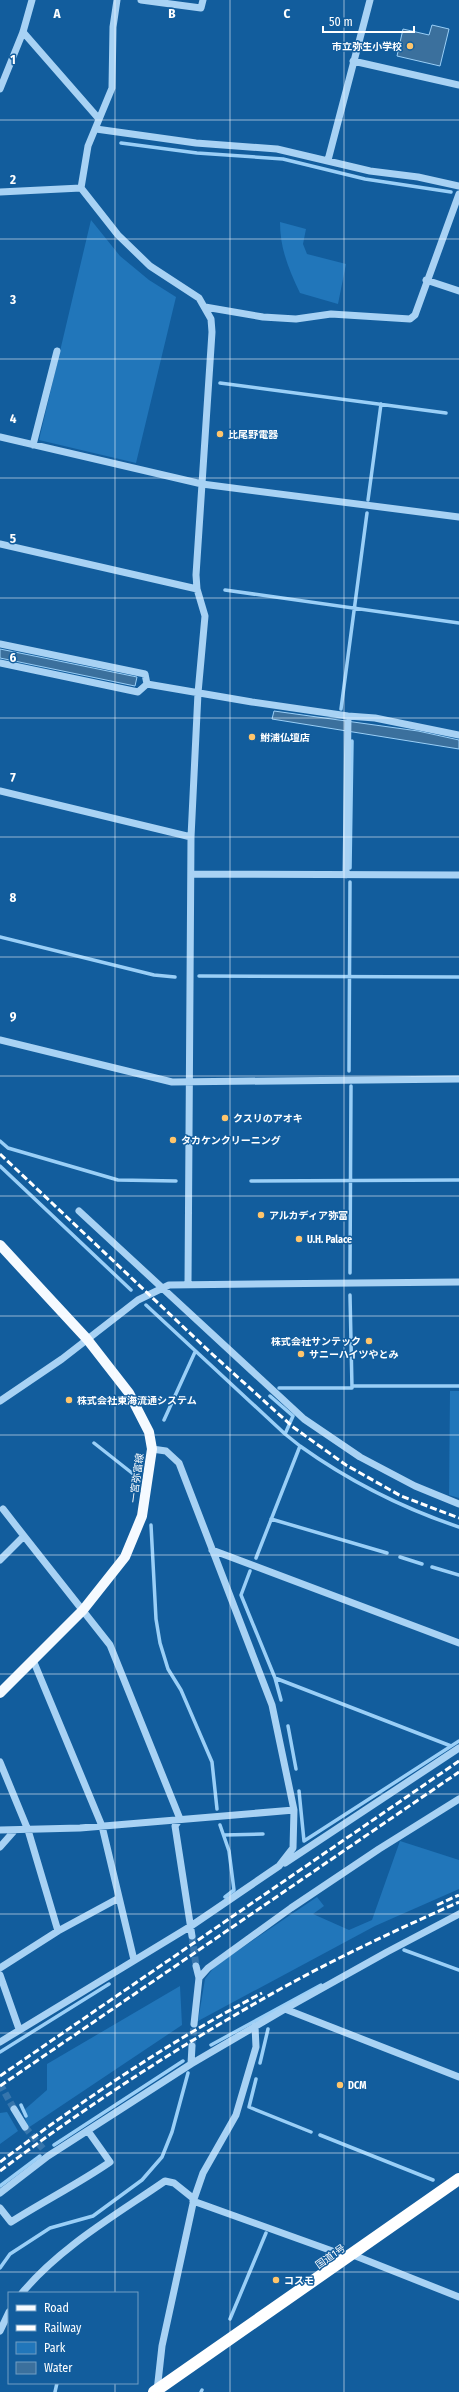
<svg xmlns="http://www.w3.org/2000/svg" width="459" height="2392" viewBox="0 0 459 2392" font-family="'Fira Sans Condensed','Noto Sans JP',sans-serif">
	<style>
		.green { fill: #2176ba }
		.water { fill: #3b709d; stroke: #9acff7 }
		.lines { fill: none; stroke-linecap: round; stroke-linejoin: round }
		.stream { stroke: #9acff7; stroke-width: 3.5 }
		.minor-tunnel { stroke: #3675ac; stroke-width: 7; stroke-dasharray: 7 3.5; stroke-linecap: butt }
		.minor { stroke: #a8d2f4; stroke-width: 7 }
		.major { stroke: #f5faff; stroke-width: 10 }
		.highway { stroke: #fff; stroke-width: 12 }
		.rail { stroke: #fff; stroke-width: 3; stroke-dasharray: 7 3; stroke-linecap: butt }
		.grid { fill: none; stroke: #fff; stroke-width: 1; stroke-opacity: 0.55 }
		.poi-dot { fill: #ffc56b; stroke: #125d9d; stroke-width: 1.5 }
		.labels { text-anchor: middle; stroke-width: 3; stroke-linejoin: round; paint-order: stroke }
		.poi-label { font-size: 10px; font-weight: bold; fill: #fff; stroke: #125d9d; text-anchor: start }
		.street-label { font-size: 10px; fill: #fff; stroke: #125d9d }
		.grid-label { font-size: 13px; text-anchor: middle; font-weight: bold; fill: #fff; stroke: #125d9d; stroke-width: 3; stroke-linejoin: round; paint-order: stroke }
	</style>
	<rect width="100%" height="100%" fill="#125d9d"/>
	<!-- green -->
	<path class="green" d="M91,220L120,256L149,280L176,297L136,463L39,440Z
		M280,222L306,229L303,244L307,254L346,264L338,304L300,293C289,270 280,249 280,222Z
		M450,1391H459V1498L449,1495Z
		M400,1841L459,1860V1889L375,1926L198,2021L205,1979L215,1966L317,1897L324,1906L313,1914L349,1930L372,1920Z
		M180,1986L182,2025L28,2128L23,2111L47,2090V2064Z
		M7,2112L18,2131L0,2144V2113Z"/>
	<!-- water -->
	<path class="water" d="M432,25L449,29L440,66L397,56L403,29L429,35Z
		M0,649L137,677L135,686L0,658Z
		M274,711L418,731L459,740V749L272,719Z"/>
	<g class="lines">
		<!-- stream -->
		<path class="stream" d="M121,143L197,153L283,159L365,179L451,192
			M220,383L446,413
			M368,500L381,404
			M225,590L459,623
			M341,709L367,513
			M350,868L352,741
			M0,937L154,975L175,977
			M199,976L459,977
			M349,1071L350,882
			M0,1141L8,1148L118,1180L176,1181
			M0,1166L131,1290
			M251,1181L459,1180
			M350,1273L351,1086
			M146,1305L285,1434
			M352,1386H459
			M279,1388H352L350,1295
			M164,1420L195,1352
			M94,1443L137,1477
			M300,1446C349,1481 402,1508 459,1527
			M271,1519L387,1553
			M151,1525L156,1619L160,1643L168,1669L181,1690L212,1762L217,1809
			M400,1557L422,1564
			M256,1558L300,1446L285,1434L293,1416L270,1396
			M432,1567L459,1575
			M250,1571L241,1595L275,1678L281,1700
			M275,1678L451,1746
			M288,1726L296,1769
			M299,1791L304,1841L459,1741
			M220,1825L229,1851L234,1890L225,1897
			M224,1835L263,1834
			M404,1950L459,1970
			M211,2045L321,1985
			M0,2052L109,1984
			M260,2063L268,2029
			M256,2079L249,2107L311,2132
			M21,2105L26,2116
			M320,2135L433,2180
			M54,2145L183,2061
			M0,2186L40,2156
			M0,2268L10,2254L50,2228L93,2216L142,2180L162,2157L172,2132L188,2073
			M230,2319L266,2233
			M55,2392L57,2383
			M201,2392L202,2390"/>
		<!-- minor-tunnel -->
		<path class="minor-tunnel" d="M192,1936L196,1966
			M192,2046L194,2024
			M0,2084L14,2109
			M25,2127L44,2150"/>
		<!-- minor -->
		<path class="minor" d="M117,0L113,27L112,88L88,146L81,188L118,235L150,266L199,298L211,319L212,332L196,575L197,589L205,616L198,693L191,837L188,1284
			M141,0L201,8L203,0
			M23,32L99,119
			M353,61L459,85
			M0,89L23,32L32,0
			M96,129L196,143L277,149L370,171L418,177L459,186
			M328,160L370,0
			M0,192L81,188
			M426,280L459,291
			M205,307L263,317L296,319L331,314L410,319L415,315L459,194
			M0,437L202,484L459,517
			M33,445L57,351
			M0,544L197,589
			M0,644L145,674L147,684L252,702L348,716L375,718L459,735
			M0,663L138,692L147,684
			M0,791L191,837
			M191,874L459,875
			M346,875L348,716
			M0,1040L172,1082L459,1079
			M79,1211L304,1419L360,1457L415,1486L459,1504
			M0,1401L62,1359L138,1300L169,1285L459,1282
			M3,1509L24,1536
			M212,1550L459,1643
			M0,1560L24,1536L110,1645L180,1819
			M33,1660L102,1826L134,1960
			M0,1762L28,1830L58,1931
			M180,1819L175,1826L192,1936
			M0,1830L80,1828L294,1810
			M0,1847L15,1830
			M285,1863L459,1748
			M0,1968L58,1931L119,1898
			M0,1975L19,2029
			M199,1978L208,1968L291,1908L379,1849L459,1799
			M285,2009L387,1952L459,1914
			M194,2024L199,1978L196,1966
			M0,2042L191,1926L279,1866L293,1848L294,1810L272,1705L179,1463L166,1451L152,1449
			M192,2046L191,2064L285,2009L459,2077
			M14,2109L25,2127
			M0,2193L48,2156L191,2064
			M193,2201L349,2257
			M0,2208L11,2222C44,2201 78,2184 110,2162L88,2131
			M353,2255L459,2297
			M22,2293C60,2247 116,2215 165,2181L174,2183L194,2199
			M0,2331L9,2312
			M157,2391L162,2346L194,2199L203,2173L236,2115L256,2047L255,2026"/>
		<!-- major -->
		<path class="major" d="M0,1245L87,1339L129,1393L149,1432L152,1449L142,1516L125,1557L83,1610L0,1693"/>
		<!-- highway -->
		<path class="highway" d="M154,2392L459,2179"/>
		<!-- rail -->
		<path class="rail" d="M0,1154L211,1353L293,1427L346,1465L401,1496L459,1518
			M437,1905L459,1895
			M0,2076L459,1761
			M0,2086L459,1772
			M0,2162C83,2100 170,2041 262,1993
			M0,2171C84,2108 170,2052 261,2000C325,1963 392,1932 459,1902"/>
	</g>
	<!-- grid -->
	<path class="grid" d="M115,0V2293M230,0V2392M344,0V2392M0,120H459M0,239H459M0,359H459M0,478H459M0,598H459M0,718H459M0,837H459M0,957H459M0,1076H459M0,1196H459M0,1316H459M0,1435H459M0,1555H459M0,1674H459M0,1794H459M0,1914H459M0,2033H459M0,2153H459M0,2272H459M115,2383V2392"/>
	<!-- markers -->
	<g class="poi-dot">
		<circle cx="410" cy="46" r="4"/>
		<circle cx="220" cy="434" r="4"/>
		<circle cx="252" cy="737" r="4"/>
		<circle cx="225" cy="1118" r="4"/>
		<circle cx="173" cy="1140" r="4"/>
		<circle cx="261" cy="1215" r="4"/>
		<circle cx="299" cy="1239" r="4"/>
		<circle cx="369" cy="1341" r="4"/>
		<circle cx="301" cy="1354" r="4"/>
		<circle cx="69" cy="1400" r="4"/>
		<circle cx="340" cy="2085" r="4"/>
		<circle cx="276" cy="2280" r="4"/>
	</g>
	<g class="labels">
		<!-- poi labels -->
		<g class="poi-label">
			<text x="402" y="50" text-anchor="end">市立弥生小学校</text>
			<text x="228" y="438">比尾野電器</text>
			<text x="260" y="741">鮒浦仏壇店</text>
			<text x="233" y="1122">クスリのアオキ</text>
			<text x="181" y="1144">タカケンクリーニング</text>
			<text x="269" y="1219">アルカディア弥富</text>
			<text x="307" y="1243">U.H. Palace</text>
			<text x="361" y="1345" text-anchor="end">株式会社サンテック</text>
			<text x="309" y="1358">サニーハイツやとみ</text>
			<text x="77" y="1404">株式会社東海流通システム</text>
			<text x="348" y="2089">DCM</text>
			<text x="284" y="2284">コスモ</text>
		</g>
		<!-- street labels -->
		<g class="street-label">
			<text transform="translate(136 1478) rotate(-82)" y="4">一宮弥富線</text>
			<text transform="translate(330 2256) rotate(-35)" y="4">国道1号</text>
		</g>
	</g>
	<g class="grid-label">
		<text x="57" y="18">A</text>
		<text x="172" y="18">B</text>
		<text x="287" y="18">C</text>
		<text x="13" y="64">1</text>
		<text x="13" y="184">2</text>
		<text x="13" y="304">3</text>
		<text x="13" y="423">4</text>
		<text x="13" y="543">5</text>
		<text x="13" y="662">6</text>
		<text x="13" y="782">7</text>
		<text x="13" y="902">8</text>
		<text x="13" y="1021">9</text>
	</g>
	<!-- legend -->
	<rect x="8" y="2292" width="130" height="92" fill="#125d9d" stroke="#719ec4"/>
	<rect x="16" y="2305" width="20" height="6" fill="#f5faff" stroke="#719ec4"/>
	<text x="44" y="2312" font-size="12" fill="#ffffff">Road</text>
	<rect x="16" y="2325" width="20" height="6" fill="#ffffff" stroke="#719ec4"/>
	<text x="44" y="2332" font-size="12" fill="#ffffff">Railway</text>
	<rect x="16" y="2342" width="20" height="12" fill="#2176ba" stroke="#719ec4"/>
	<text x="44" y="2352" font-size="12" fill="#ffffff">Park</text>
	<rect x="16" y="2362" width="20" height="12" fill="#3b709d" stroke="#719ec4"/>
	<text x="44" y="2372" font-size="12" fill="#ffffff">Water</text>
	<!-- scale -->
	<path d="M323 26v6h91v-6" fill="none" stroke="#ffffff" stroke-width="2"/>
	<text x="329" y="26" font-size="12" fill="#ffffff" stroke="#125d9d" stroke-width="3" paint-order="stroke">50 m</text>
</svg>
